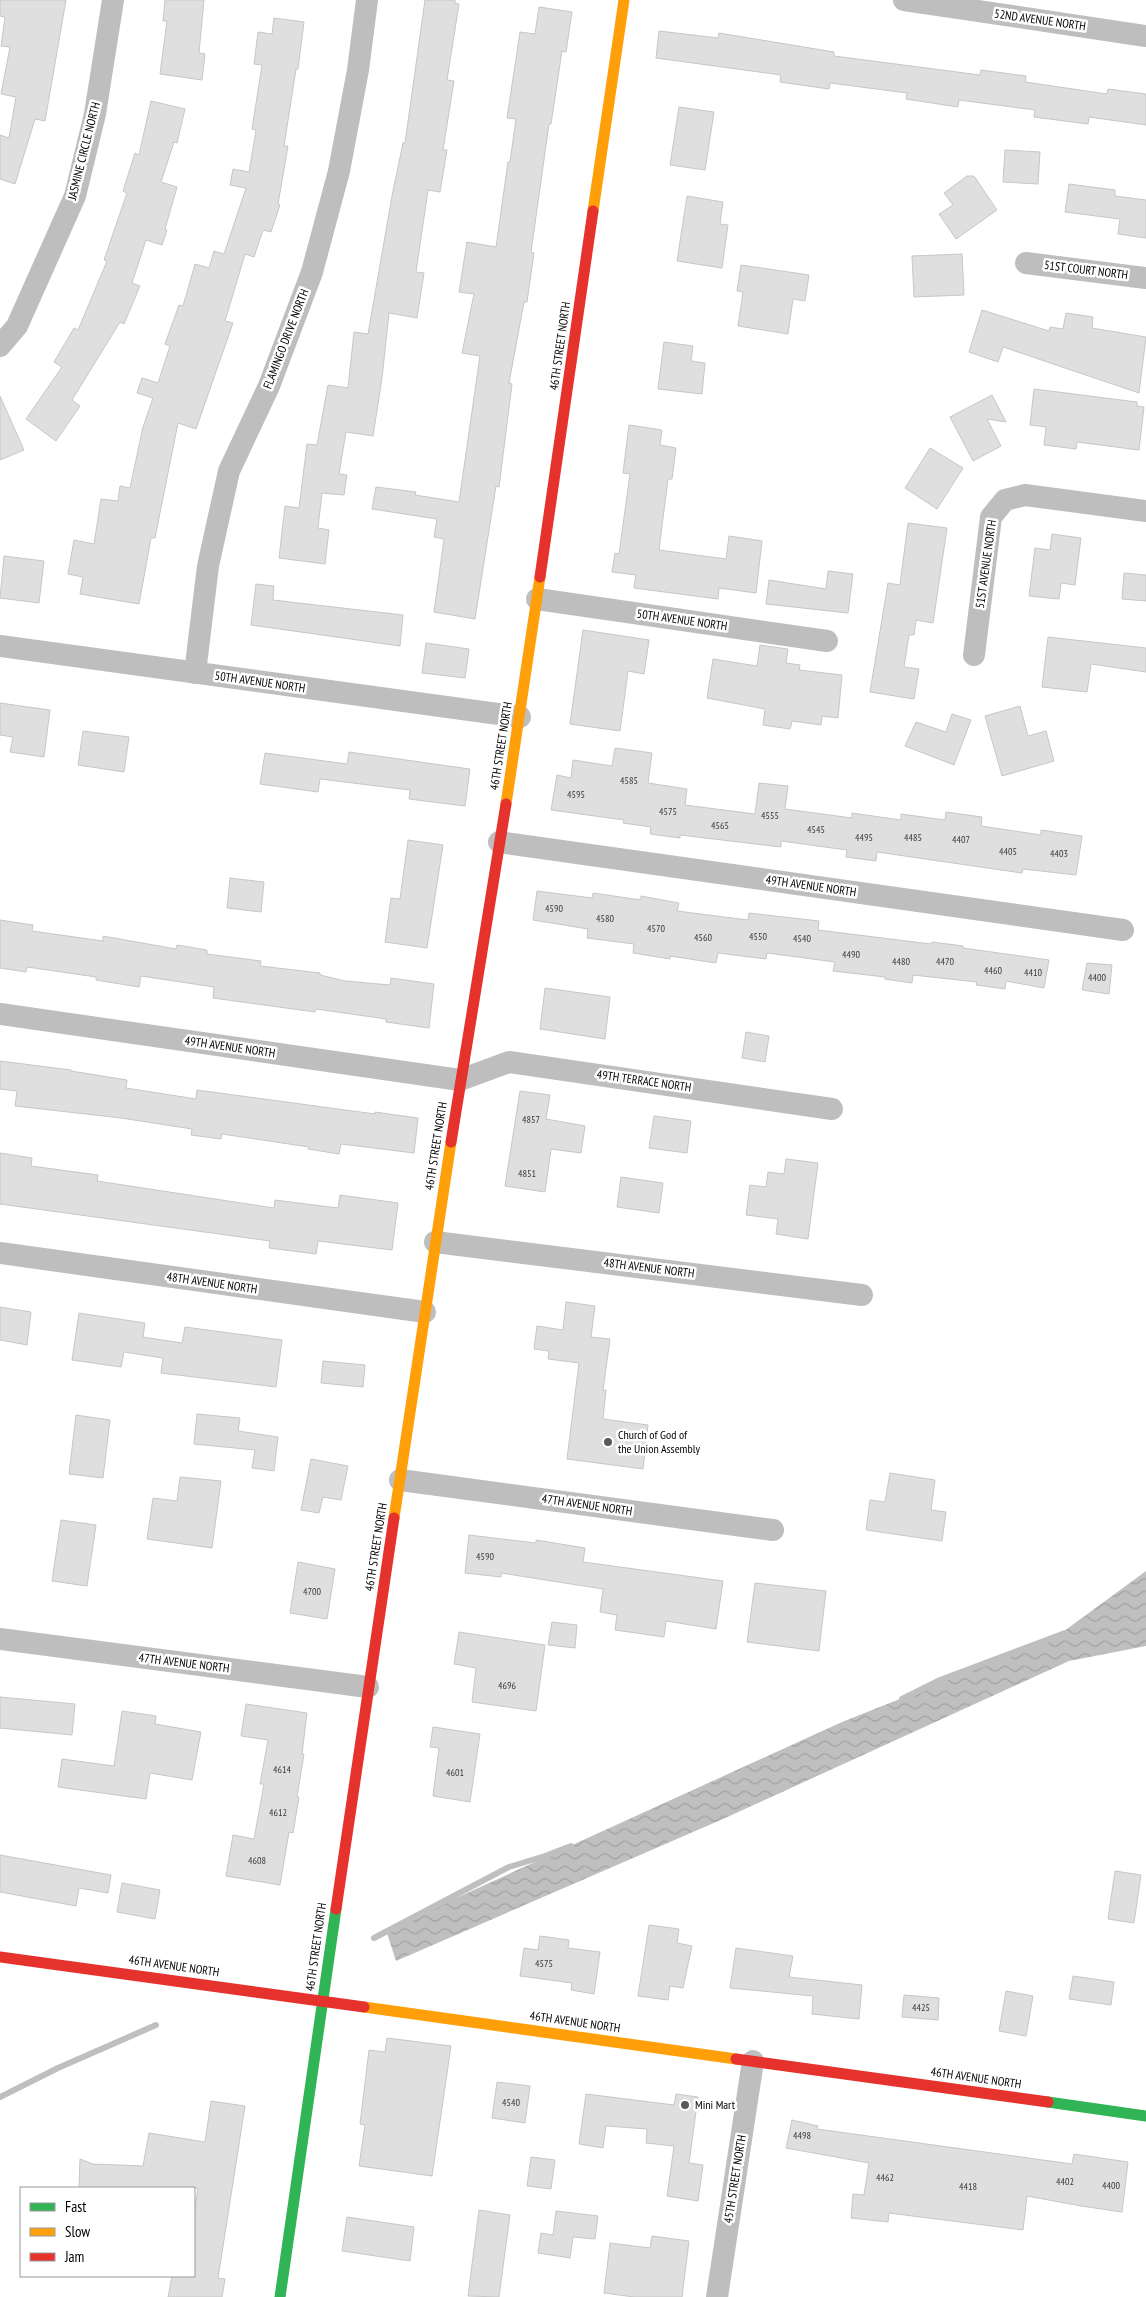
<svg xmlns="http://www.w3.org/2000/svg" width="1146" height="2297" viewBox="0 0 1146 2297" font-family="'PT Sans Narrow',sans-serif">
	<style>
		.water { fill: url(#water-waves) }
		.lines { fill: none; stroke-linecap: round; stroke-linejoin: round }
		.stream { stroke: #bfbfbf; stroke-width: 6 }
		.building { fill: #dfdfdf; stroke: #c7c7c7 }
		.street { stroke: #bebebe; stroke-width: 22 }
		.fast { stroke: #30b455; stroke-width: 11 }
		.slow { stroke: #ff9f0a; stroke-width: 11 }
		.jam { stroke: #e5322d; stroke-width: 11 }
		.poi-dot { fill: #595959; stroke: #fff; stroke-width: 2 }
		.labels { text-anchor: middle; stroke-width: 5; stroke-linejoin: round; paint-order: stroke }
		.number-label { font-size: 10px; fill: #383838 }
		.street-label { font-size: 12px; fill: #000; stroke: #fff }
		.poi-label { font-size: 12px; fill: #000; stroke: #fff; text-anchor: start }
	</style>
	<defs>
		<pattern id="water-waves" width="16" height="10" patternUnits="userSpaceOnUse" patternTransform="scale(1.25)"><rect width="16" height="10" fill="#bfbfbf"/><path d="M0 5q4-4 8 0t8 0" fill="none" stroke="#a2a2a2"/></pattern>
	</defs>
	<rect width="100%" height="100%" fill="#fff"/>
	<!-- water -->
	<path class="water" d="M1146,1571V1646L1069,1661L723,1819L396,1961L386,1930L842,1722L1056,1637Z"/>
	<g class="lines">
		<!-- stream -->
		<path class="stream" d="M902,1699L940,1680L1065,1633
			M374,1938L509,1867L545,1856L571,1846
			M0,2097L58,2068L156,2025"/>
	</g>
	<!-- building -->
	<path class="building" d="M0,0H66L45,121L35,119L15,184L0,179V135L9,138L16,97L1,94L10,47L1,46L5,17L0,16Z
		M165,0H204L199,53L205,54L202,80L160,74L167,21H163Z
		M425,0H455V3L459,4L447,80L454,81L443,150H447L440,192L428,190L416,272L424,273L417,318L389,313L382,378L373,436L346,432L339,474L347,475L344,495L322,493L318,528L329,530L325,564L279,558L285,506L299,508L307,444L317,445L328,385L348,388L354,332L368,334L392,196L403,143H405Z
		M539,7L572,12L566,52L562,51L551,124H549L531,252L534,253L527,302H524L509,383L512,384L499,487L496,486L475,619L434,612L444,539L434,537L437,519L372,509L376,487L416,492L415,495L459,502L480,356L462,353L474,294L459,292L467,242L496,247L508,162H510L516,119L507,118L520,32L535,34Z
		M274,18L304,22L298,69H296L284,146H288L278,204L280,205L271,232L263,230L254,257L245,254L225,321L233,323L196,429L178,423L155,538H151L139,604L80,594L83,577L68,574L74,540L94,544L101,499L118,501L120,486L130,488L143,427L153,398L137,393L142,378L158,383L170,346L165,344L179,305L183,306L195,264L209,268L214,251L224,254L246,188L230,185L233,169L249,172L256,130L252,129L262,65L254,64L258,32L272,34Z
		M659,31L718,38L719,33L834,52V56L980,75L981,70L1026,76L1025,82L1107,94L1108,89L1146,94V125L1089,117L1088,124L1034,117L1035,110L959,100L958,107L906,99L907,93L830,83L829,89L780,82L781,75L656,58Z
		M151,101L185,109L177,143L174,142L161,182L177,187L165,229L167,230L162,245L146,240L132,283L140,286L124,324L120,322L72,400L80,406L56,441L26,419L62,367L54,362L74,328L78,330L107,261L104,260L127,193L123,191L135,153L139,155Z
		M679,107L714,112L705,170L670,165Z
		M1005,150L1040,152L1038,184L1003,182Z
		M967,176H974L997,210L956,239L939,214L953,205L944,193Z
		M1069,184L1115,190V196L1146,200V238L1118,234L1120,219L1065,212Z
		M687,196L723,202L720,224L728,225L722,268L677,261Z
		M962,254L964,295L914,297L912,256Z
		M741,265L809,275L805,301L793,299L788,334L738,326L743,292L737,291Z
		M982,310L1049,331L1050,327L1063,329L1066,313L1093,317L1092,328L1146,337L1139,393L1003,347L998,362L969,352Z
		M664,342L693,346L691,361L705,363L702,394L658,389Z
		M1034,389L1137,402V406L1144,407L1139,450L1077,442L1076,449L1044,445L1046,427L1030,425Z
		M992,395L1006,422L987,419L1001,446L973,461L950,417Z
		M0,396L24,450L0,460Z
		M629,425L662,430L660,445L676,448L672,479H668L659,550L726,559L729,536L762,541L756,593L719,588L718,599L634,588L636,575L612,572L615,553L619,554L630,474L623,473Z
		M930,448L963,468L937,509L905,488Z
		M908,523L947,528L933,623L916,620L914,635H909L904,667L919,669L914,699L870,692L888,583L900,585Z
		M1052,534L1081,538L1075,585L1061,583L1059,599L1029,596L1035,548L1050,550Z
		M4,556L44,561L39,603L0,598Z
		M828,571L853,574L848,613L766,604L769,580L826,589Z
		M1124,573L1146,575V601L1122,599Z
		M256,584L274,586L273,600L403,615L400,646L251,625Z
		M583,630L649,640L644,674L628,671L620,731L570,724Z
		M1048,637L1146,648V672L1091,664L1087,692L1042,687Z
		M426,643L469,649L465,678L422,673Z
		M760,645L788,649L786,663L800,665L799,670L842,675L838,718L822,716L821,725L792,721L790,729L763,725L765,709L707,698L713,659L757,666Z
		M0,703L50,710L44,757L10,752L13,737L0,735Z
		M1020,706L1028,736L1046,731L1054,761L1002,776L985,716Z
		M952,714L971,720L954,765L905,746L916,722L946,732Z
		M83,731L129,737L124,772L78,765Z
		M615,748L652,753L648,783L687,789L685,805L755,814L759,783L788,786L785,809L852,818V813L901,820V814L945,820L946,812L982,817L981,826L1041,835V830L1082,836L1076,875L1023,869L1022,873L877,852L876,861L846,857L847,850L781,841V847L680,835V838L650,834L651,827L623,823L624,820L551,810L557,775L571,778L573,760L612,766Z
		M349,752L470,769L465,806L409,799L410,790L320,779L318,792L260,784L265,753L347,764Z
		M408,840L443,845L427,948L385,942L391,898L400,899Z
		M230,878L264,882L261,912L227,908Z
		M537,891L592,898L593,893L641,900V896L679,903L677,911L748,920L749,913L819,921L818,930L931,944L932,942L963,946V948L1049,960L1044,988L1006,981L1005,989L976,985L977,982L913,975L912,983L885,979V977L833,971L835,962L767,953L766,959L718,953L716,963L670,956V959L633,953L634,944L587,938L588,929L533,920Z
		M0,920L33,925L32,931L103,941V936L176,949L177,945L207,950V954L261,961L260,966L320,973V975L345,981L390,985L391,978L434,984L429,1028L386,1022V1019L316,1009L315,1012L213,998L214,987L141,976L139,987L96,980V977L27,967L26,972L0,968Z
		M1087,963L1112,965L1109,994L1082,990Z
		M545,988L610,997L605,1039L540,1029Z
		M746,1032L769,1036L765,1062L742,1058Z
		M0,1061L71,1070V1071L127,1080L126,1088L196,1099L197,1090L375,1114V1112L418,1118L414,1153L341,1144L339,1154L308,1149L309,1147L222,1134L221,1139L191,1135L192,1129L121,1118L15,1106L17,1091L0,1089Z
		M520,1091L550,1095L546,1119L585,1126L581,1153L551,1149L545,1192L505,1186Z
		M654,1116L691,1121L687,1153L649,1148Z
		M0,1153L32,1158L31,1166L98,1175L97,1181L274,1208L275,1200L338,1208L340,1195L398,1203L392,1250L318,1241L316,1254L269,1248L270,1241L0,1204Z
		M786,1159L818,1163L808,1239L776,1234L778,1219L746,1215L750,1185L766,1187L768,1172L784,1174Z
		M621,1177L663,1183L659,1213L617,1207Z
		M566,1302L595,1306L591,1337L610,1339L603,1390H606L603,1419L648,1425L643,1469L567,1459L579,1363L548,1359L549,1351L534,1349L537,1326L563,1330Z
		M0,1307L31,1312L27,1345L0,1340Z
		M79,1313L145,1323L143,1337L182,1343L185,1327L282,1340L276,1387L161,1373L163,1358L124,1352L121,1367L72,1360Z
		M323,1361L365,1365L363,1387L321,1383Z
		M197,1414L240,1418L238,1431L278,1437L274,1471L252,1468L255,1450L194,1444Z
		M76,1415L110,1420L103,1478L69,1474Z
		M311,1459L348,1466L341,1500L323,1497L319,1513L301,1510Z
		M890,1473L935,1480L931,1510L946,1512L942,1541L866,1530L870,1500L885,1502Z
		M180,1477L221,1481L212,1548L147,1539L153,1498L177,1501Z
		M61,1520L96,1525L87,1586L52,1581Z
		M469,1535L536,1543V1540L585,1548L583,1562L723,1581L716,1629L666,1621L664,1637L615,1630L617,1615L600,1612L603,1589L501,1573V1577L465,1573Z
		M298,1562L335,1569L327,1619L290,1613Z
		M755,1583L826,1591L819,1651L747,1642Z
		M552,1622L577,1625L575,1648L548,1645Z
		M459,1632L545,1645L536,1711L472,1702L476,1668L454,1664Z
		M0,1697L75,1704L72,1735L0,1728Z
		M246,1704L307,1713L302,1754H304L297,1797H299L293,1833L289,1832L280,1885L226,1876L233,1835L254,1839L264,1784H260L268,1740L241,1736Z
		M122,1711L156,1716L155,1724L201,1732L192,1780L150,1773L146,1799L58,1787L62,1759L114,1766Z
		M433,1727L480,1734L470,1802L433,1796L439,1748L430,1747Z
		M0,1855L111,1875L108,1893L79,1888L76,1906L0,1892Z
		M1115,1871L1141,1875L1134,1923L1108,1919Z
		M122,1883L160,1890L155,1919L117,1912Z
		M649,1925L679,1929L677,1943L692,1946L683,1988L670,1986L668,2000L638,1996Z
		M540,1936L569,1940L568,1948L600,1952L594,1994L571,1990L572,1983L520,1976L524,1948L538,1950Z
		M736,1948L793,1956L789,1977L862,1985L859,2019L812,2014L813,1996L730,1988Z
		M1073,1976L1114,1982L1111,2005L1069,1999Z
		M1006,1991L1033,1996L1026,2036L999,2031Z
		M904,1995L939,1998L938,2020L902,2017Z
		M387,2038L451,2046L432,2176L359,2166L365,2125L360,2124L369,2050L385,2052Z
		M497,2082L530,2086L525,2123L492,2118Z
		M586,2094L674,2105L676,2094L698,2097L689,2163L703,2165L698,2201L667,2196L674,2146L646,2143L647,2129L606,2126L603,2148L579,2144Z
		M211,2101L245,2106L218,2278L225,2279L222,2297H168L172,2276H194V2215L198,2188H79L80,2159L93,2164L143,2166L149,2133L205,2142Z
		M792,2120L818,2126L817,2129L1072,2164L1074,2154L1128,2162L1122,2212L1081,2206L1027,2196L1023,2230L889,2213L888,2222L851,2218L853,2194L864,2195L869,2163L786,2148Z
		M531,2157L555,2160L551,2189L527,2186Z
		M479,2210L510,2215L499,2297L468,2296Z
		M556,2211L598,2216L595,2239L573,2237L570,2258L538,2253L541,2233L553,2235Z
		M347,2217L414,2227L410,2261L342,2251Z
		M652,2236L689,2241L682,2297H634L604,2293L610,2243L650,2248Z"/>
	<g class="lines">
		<!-- street -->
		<path class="street" d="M904,0L1146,36
			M1026,263L1146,278
			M0,346L17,326L75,196L95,114L113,0
			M537,599L827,641
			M0,646L520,717
			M974,655L991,517L1005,500L1025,495L1146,511
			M195,673L208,566L229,471L269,386L312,272L339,171L358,70L367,0
			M499,842L1123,930
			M0,1014L460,1080L509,1062L832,1109
			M435,1242L862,1295
			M0,1253L425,1312
			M400,1480L773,1530
			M0,1639L368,1687
			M717,2297L753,2061"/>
		<!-- fast -->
		<path class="fast" d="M1048,2102L1146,2116
			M280,2297L336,1909"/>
		<!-- slow -->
		<path class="slow" d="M593,211L624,0
			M506,804L540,577
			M394,1518L451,1142
			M364,2007L736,2059"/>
		<!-- jam -->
		<path class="jam" d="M540,577L593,211
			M451,1142L506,804
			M336,1909L394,1518
			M0,1957L364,2007
			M736,2059L1048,2102"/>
	</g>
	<!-- markers -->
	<g class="poi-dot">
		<circle cx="608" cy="1442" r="5"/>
		<circle cx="685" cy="2105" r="5"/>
	</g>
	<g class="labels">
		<!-- number labels -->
		<g class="number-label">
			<text x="629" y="784">4585</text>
			<text x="576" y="798">4595</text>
			<text x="668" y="815">4575</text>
			<text x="770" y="819">4555</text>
			<text x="720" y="829">4565</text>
			<text x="816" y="833">4545</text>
			<text x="864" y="841">4495</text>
			<text x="913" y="841">4485</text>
			<text x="961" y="843">4407</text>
			<text x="1008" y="855">4405</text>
			<text x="1059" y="857">4403</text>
			<text x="554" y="912">4590</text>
			<text x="605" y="922">4580</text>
			<text x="656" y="932">4570</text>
			<text x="758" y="940">4550</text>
			<text x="703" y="941">4560</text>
			<text x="802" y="942">4540</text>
			<text x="851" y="958">4490</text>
			<text x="901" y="965">4480</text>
			<text x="945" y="965">4470</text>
			<text x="993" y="974">4460</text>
			<text x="1033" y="976">4410</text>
			<text x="1097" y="981">4400</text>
			<text x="531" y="1123">4857</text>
			<text x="527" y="1177">4851</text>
			<text x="485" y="1560">4590</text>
			<text x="312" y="1595">4700</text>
			<text x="507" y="1689">4696</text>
			<text x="282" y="1773">4614</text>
			<text x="455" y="1776">4601</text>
			<text x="278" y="1816">4612</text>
			<text x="257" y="1864">4608</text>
			<text x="544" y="1967">4575</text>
			<text x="921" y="2011">4425</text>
			<text x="511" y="2106">4540</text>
			<text x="802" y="2139">4498</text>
			<text x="885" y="2181">4462</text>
			<text x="1065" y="2185">4402</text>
			<text x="1111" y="2189">4400</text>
			<text x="968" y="2190">4418</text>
		</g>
		<!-- street labels -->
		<g class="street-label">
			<text transform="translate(1040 20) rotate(8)" y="4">52ND AVENUE NORTH</text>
			<text transform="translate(84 151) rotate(-76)" y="4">JASMINE CIRCLE NORTH</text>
			<text transform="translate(1086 270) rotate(7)" y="4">51ST COURT NORTH</text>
			<text transform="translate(286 339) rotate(-69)" y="4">FLAMINGO DRIVE NORTH</text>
			<text transform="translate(560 346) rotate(-82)" y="4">46TH STREET NORTH</text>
			<text transform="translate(986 564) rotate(-82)" y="4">51ST AVENUE NORTH</text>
			<text transform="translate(682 620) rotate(8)" y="4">50TH AVENUE NORTH</text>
			<text transform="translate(260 682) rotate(8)" y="4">50TH AVENUE NORTH</text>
			<text transform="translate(501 746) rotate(-81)" y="4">46TH STREET NORTH</text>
			<text transform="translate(811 886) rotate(8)" y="4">49TH AVENUE NORTH</text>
			<text transform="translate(230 1047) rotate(8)" y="4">49TH AVENUE NORTH</text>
			<text transform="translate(644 1081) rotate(8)" y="4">49TH TERRACE NORTH</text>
			<text transform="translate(436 1146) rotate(-81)" y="4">46TH STREET NORTH</text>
			<text transform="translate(649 1268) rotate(7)" y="4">48TH AVENUE NORTH</text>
			<text transform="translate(212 1283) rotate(8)" y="4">48TH AVENUE NORTH</text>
			<text transform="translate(587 1505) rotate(8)" y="4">47TH AVENUE NORTH</text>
			<text transform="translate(376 1547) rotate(-81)" y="4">46TH STREET NORTH</text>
			<text transform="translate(184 1663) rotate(7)" y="4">47TH AVENUE NORTH</text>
			<text transform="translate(316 1947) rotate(-82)" y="4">46TH STREET NORTH</text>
			<text transform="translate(174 1966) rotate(8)" y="4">46TH AVENUE NORTH</text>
			<text transform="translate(575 2022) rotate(8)" y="4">46TH AVENUE NORTH</text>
			<text transform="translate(976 2078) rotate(8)" y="4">46TH AVENUE NORTH</text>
			<text transform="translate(735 2179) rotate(-81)" y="4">45TH STREET NORTH</text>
		</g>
		<!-- poi labels -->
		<g class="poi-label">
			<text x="618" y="1439">Church of God of<tspan x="618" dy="14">the Union Assembly</tspan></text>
			<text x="695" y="2109">Mini Mart</text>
		</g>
	</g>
	<!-- legend -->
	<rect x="20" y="2187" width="175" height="90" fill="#ffffff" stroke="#999999"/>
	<rect x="30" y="2203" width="25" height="8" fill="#30b455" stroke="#999999"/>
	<text x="65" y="2212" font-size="15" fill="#000000">Fast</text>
	<rect x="30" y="2228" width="25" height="8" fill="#ff9f0a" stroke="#999999"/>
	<text x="65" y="2237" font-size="15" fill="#000000">Slow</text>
	<rect x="30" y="2253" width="25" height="8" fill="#e5322d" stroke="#999999"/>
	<text x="65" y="2262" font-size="15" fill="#000000">Jam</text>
</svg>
